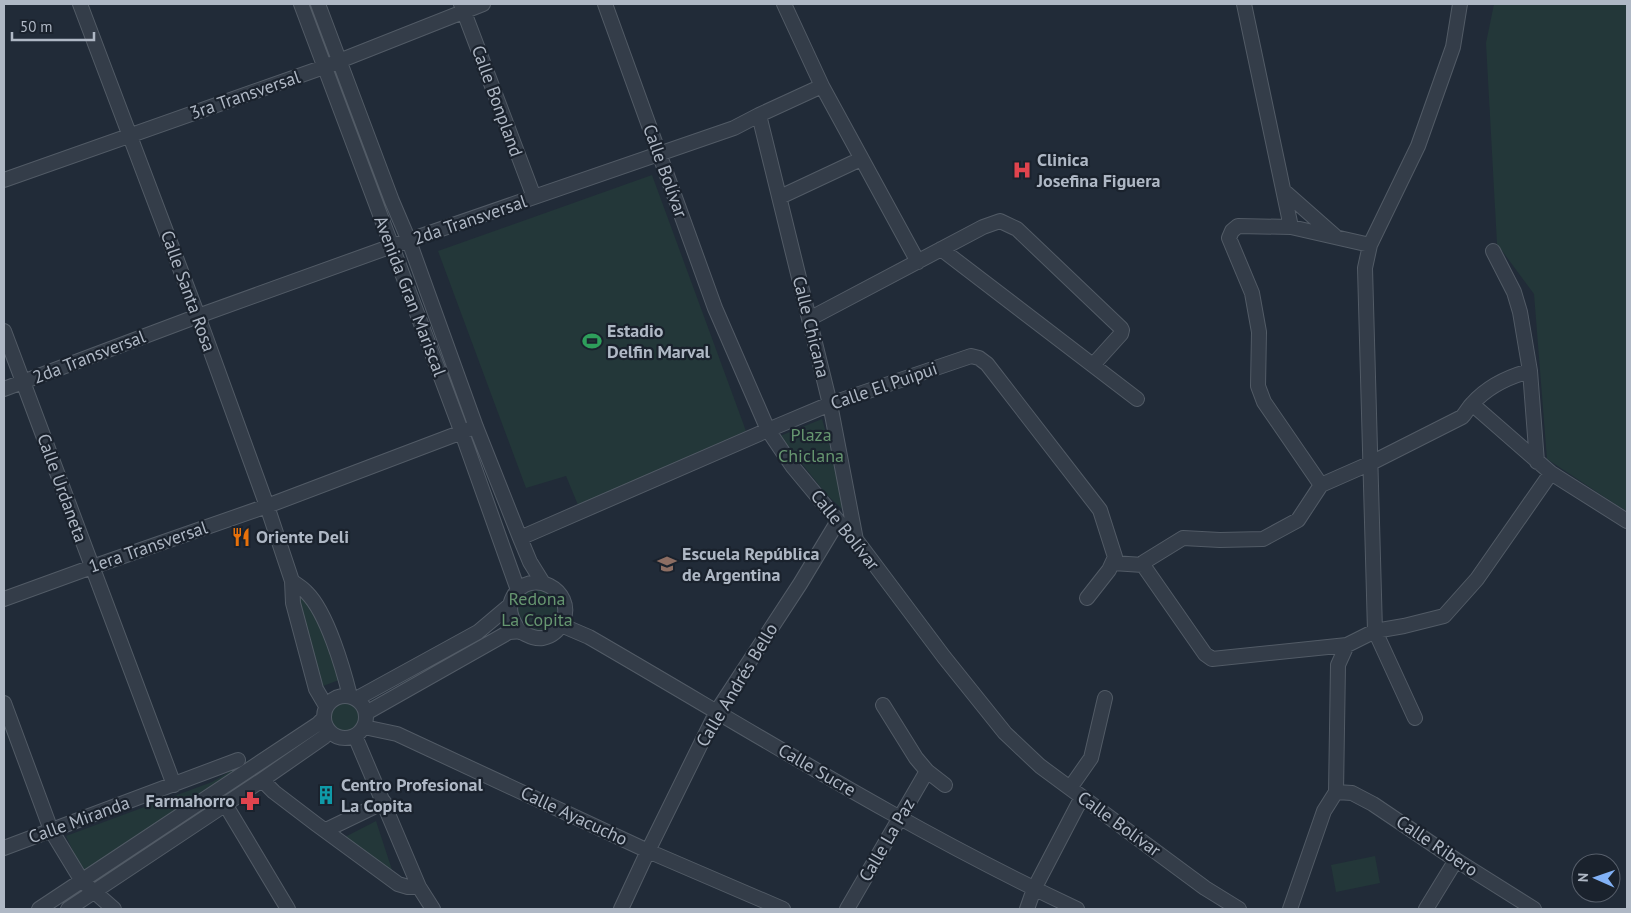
<svg xmlns="http://www.w3.org/2000/svg" width="1631" height="913" viewBox="0 0 1631 913" font-family="'PT Sans',sans-serif">
	<style>
		.green { fill: #233739 }
		.lines { fill: none; stroke-linecap: round; stroke-linejoin: round }
		.minor-casing { stroke: #525b66; stroke-width: 16 }
		.minor { stroke: #343d49; stroke-width: 14 }
		.labels { text-anchor: middle; stroke-width: 4.5; stroke-linejoin: round; paint-order: stroke }
		.street-label { font-size: 18px; fill: #afb8c5; stroke: #1a222d }
		.poi-label { font-size: 18px; font-weight: bold; fill: #afb8c5; stroke: #1a222d; text-anchor: start }
		.park-label { font-size: 18px; fill: #669670; stroke: #1a222d }
	</style>
	<rect width="100%" height="100%" fill="#212b38"/>
	<!-- green -->
	<path class="green" d="M1494,4H1627V511L1618,506L1547,459L1534,294L1497,244L1486,43Z
		M652,175L746,431L578,505L566,476L526,488L438,251Z
		M822,419L848,508L843,510L826,494L780,436Z
		M516 610a21 21 0 1 1 42 0a21 21 0 1 1-42 0Z
		M302,597H306L344,678L318,688L299,600Z
		M330 717a16 16 0 1 1 32 0a16 16 0 1 1-32 0Z
		M249,760L253,768L83,873L66,836L212,782Z
		M376,821L395,879L343,838Z
		M1375,856L1380,883L1336,892L1331,865Z"/>
	<g class="lines">
		<!-- minor casing -->
		<g class="minor-casing">
			<path id="minor" d="M80,4L198,316L267,506L292,581L293,603L316,689L326,706
				M301,4L462,433L518,590
				M318,4L392,201L409,241L476,427L520,538L530,562L543,583
				M461,4L534,197
				M605,4L715,308L768,430L793,467L838,521L857,541L944,657L1005,733L1040,766L1082,797L1205,888L1239,909
				M784,4L822,86L918,262
				M1244,4L1291,227
				M759,115L830,404L856,540
				M4,180L324,67L483,4
				M1284,191L1335,236
				M780,197L861,159
				M941,249L1137,399
				M1493,251L1514,292L1520,312L1530,371L1537,462
				M809,319L983,227L1000,221L1017,229L1121,328L1122,330L1121,334L1093,365
				M4,331L174,785
				M4,389L198,316L392,246L734,128L759,115L822,86
				M1472,404L1551,473L1627,521
				M1321,485L1264,402L1258,386L1259,332L1252,293L1229,238L1232,231L1238,226L1291,227L1370,245
				M520,538L768,430L830,404L971,356L979,358L987,364L1100,510L1115,557L1109,570L1087,598
				M1113,563L1143,565
				M1143,565L1205,654L1212,659L1347,645L1375,631L1404,626L1444,616L1477,579L1551,473
				M1143,565L1144,562L1183,538L1220,540L1263,539L1298,520L1321,485L1371,463L1462,417C1466,413 1468,408 1472,404C1488,386 1507,377 1530,371
				M292,581C297,585 303,588 307,593C327,613 343,668 350,696
				M4,599L92,567L267,506L470,429
				M561,625L589,637C750,730 908,830 1077,909
				M324 717a21 21 0 1 1 42 0a21 21 0 1 1-42 0Z
				M356,699L478,632L510,605
				M4,703L51,830L82,881L114,909
				M883,705L916,758L927,771L945,785
				M366,713L509,632C512,632 517,631 521,632C528,635 533,639 543,638C552,636 559,630 563,621C576,590 530,566 513,597C506,610 513,622 520,632
				M1415,718L1375,631L1365,268L1370,245L1418,146L1453,47L1460,4
				M364,727L397,734L648,851L783,909
				M355,736L419,887L433,909
				M262,780L274,792L316,824L398,884L408,887H419
				M1070,788L1091,758L1105,698
				M1336,792L1352,793L1373,804L1456,860L1534,909
				M225,804L288,909
				M326,830L384,802
				M4,848L238,760
				M39,909L318,724L324,718
				M68,909L262,780L324,737L329,731
				M621,909L648,851L717,711L800,584L838,521
				M847,909L927,771
				M1027,909L1034,889L1082,797
				M1290,909L1324,811L1336,792L1338,665L1347,645
				M1426,909L1456,860"/>
		</g>
		<!-- minor -->
		<use href="#minor" class="minor"/>
	</g>
	<!-- icons -->
	<defs>
		<g id="hospital-bare" transform="scale(1.5)"><path d="M-5-5h3v3.5h4V-5h3V5h-3V1.5h-4V5h-3Z" fill="#e0444e" stroke="#1a222d" stroke-width="2.5" paint-order="stroke"/></g>
		<g id="stadium-bare" transform="scale(1.5)"><path d="M0-5a6.5 5 0 1 0 0 10a6.5 5 0 1 0 0-10ZM-3.5-1.8h7v3.6h-7Z" fill="#2e9e5b" stroke="#1a222d" stroke-width="2.5" paint-order="stroke"/></g>
		<g id="restaurant-bare" transform="scale(1.5)"><path d="M-5-6h1v4h1v-4h1v4h1v-4h1v5L-1.5 .5V6h-2V.5L-5-1ZM5-6V6H3V1.5H1.5Q1.5-4 5-6Z" fill="#e8710a" stroke="#1a222d" stroke-width="2.5" paint-order="stroke"/></g>
		<g id="school-bare" transform="scale(1.5)"><path d="M0-5L7-2L0 1L-7-2ZM-4 1L0 2.5L4 1V4Q0 6-4 4Z" fill="#8d6e63" stroke="#1a222d" stroke-width="2.5" paint-order="stroke"/></g>
		<g id="building-bare" transform="scale(1.5)"><path d="M-4-6H4V6H1V3H-1V6H-4ZM-2.5-4.3h1.7v1.8h-1.7ZM.8-4.3h1.7v1.8H.8ZM-2.5-1h1.7V.8h-1.7ZM.8-1h1.7V.8H.8Z" fill="#0f9aa8" stroke="#1a222d" stroke-width="2.5" paint-order="stroke"/></g>
		<g id="pharmacy-bare" transform="scale(1.5)"><path d="M-2-6h4v4h4v4h-4v4h-4v-4h-4v-4h4Z" fill="#e0444e" stroke="#1a222d" stroke-width="2.5" paint-order="stroke"/></g>
	</defs>
	<g fill-rule="evenodd">
		<use href="#hospital-bare" x="1022" y="170"/>
		<use href="#stadium-bare" x="592" y="341"/>
		<use href="#restaurant-bare" x="241" y="537"/>
		<use href="#school-bare" x="667" y="564"/>
		<use href="#building-bare" x="326" y="795"/>
		<use href="#pharmacy-bare" x="250" y="801"/>
	</g>
	<g class="labels">
		<!-- street labels -->
		<g class="street-label">
			<text transform="translate(245 95) rotate(-19)" y="6">3ra Transversal</text>
			<text transform="translate(497 101) rotate(70)" y="6">Calle Bonpland</text>
			<text transform="translate(665 171) rotate(70)" y="6">Calle Bolívar</text>
			<text transform="translate(470 220) rotate(-19)" y="6">2da Transversal</text>
			<text transform="translate(188 291) rotate(70)" y="6">Calle Santa Rosa</text>
			<text transform="translate(410 296) rotate(69)" y="6">Avenida Gran Mariscal</text>
			<text transform="translate(811 327) rotate(76)" y="6">Calle Chicana</text>
			<text transform="translate(89 357) rotate(-21)" y="6">2da Transversal</text>
			<text transform="translate(884 386) rotate(-19)" y="6">Calle El Puipui</text>
			<text transform="translate(62 488) rotate(70)" y="6">Calle Urdaneta</text>
			<text transform="translate(845 530) rotate(51)" y="6">Calle Bolívar</text>
			<text transform="translate(148 547) rotate(-19)" y="6">1era Transversal</text>
			<text transform="translate(737 685) rotate(-59)" y="6">Calle Andrés Bello</text>
			<text transform="translate(817 770) rotate(30)" y="6">Calle Sucre</text>
			<text transform="translate(574 816) rotate(25)" y="6">Calle Ayacucho</text>
			<text transform="translate(79 820) rotate(-20)" y="6">Calle Miranda</text>
			<text transform="translate(1119 824) rotate(36)" y="6">Calle Bolívar</text>
			<text transform="translate(887 840) rotate(-60)" y="6">Calle La Paz</text>
			<text transform="translate(1437 846) rotate(34)" y="6">Calle Ribero</text>
		</g>
		<!-- poi labels -->
		<g class="poi-label">
			<text x="1037" y="166">Clinica<tspan x="1037" dy="21">Josefina Figuera</tspan></text>
			<text x="607" y="337">Estadio<tspan x="607" dy="21">Delfin Marval</tspan></text>
			<text x="256" y="543">Oriente Deli</text>
			<text x="682" y="560">Escuela República<tspan x="682" dy="21">de Argentina</tspan></text>
			<text x="341" y="791">Centro Profesional<tspan x="341" dy="21">La Copita</tspan></text>
			<text x="235" y="807" text-anchor="end">Farmahorro</text>
		</g>
		<!-- park labels -->
		<g class="park-label">
			<text x="811" y="441">Plaza<tspan x="811" dy="21">Chiclana</tspan></text>
			<text x="537" y="605">Redona<tspan x="537" dy="21">La Copita</tspan></text>
		</g>
	</g>
	<!-- border -->
	<rect width="1631" height="913" fill="none" stroke="#afb8c5" stroke-width="10"/>
	<!-- north arrow -->
	<g transform="translate(1596 878) rotate(272)"><circle r="24" fill="#1a222d" stroke="#565e6a"/>
	<path d="M0-4L9 19L0 12L-9 19Z" fill="#82b2f7"/>
	<text y="-8" font-size="14" font-weight="bold" text-anchor="middle" fill="#afb8c5">N</text>
	</g>
	<!-- scale -->
	<path d="M12 32v8h82v-8" fill="none" stroke="#afb8c5" stroke-width="2.5"/>
	<text x="20" y="32" font-size="15" fill="#afb8c5" stroke="#1a222d" stroke-width="4" paint-order="stroke">50 m</text>
</svg>
